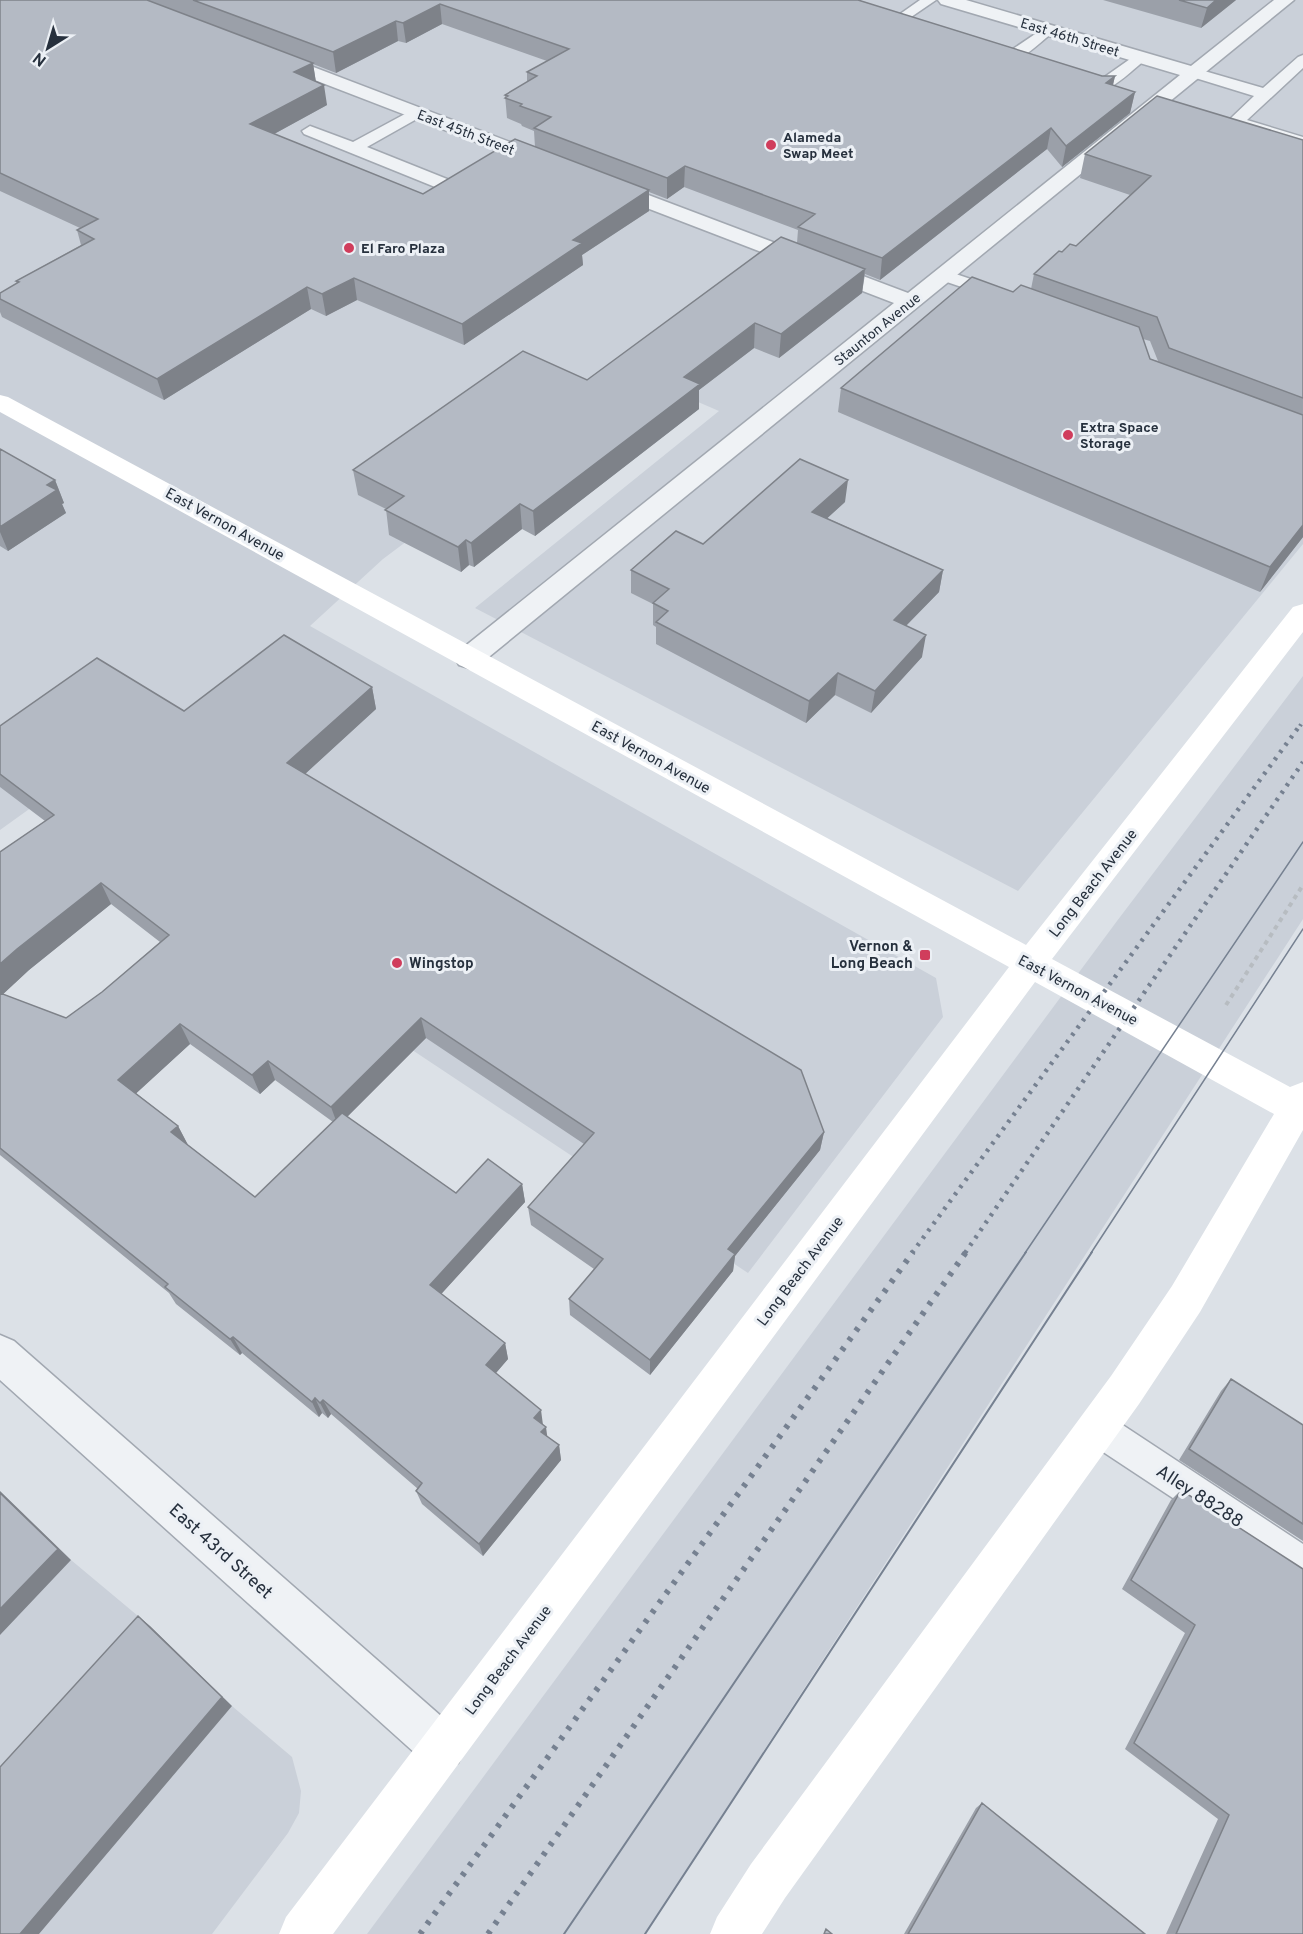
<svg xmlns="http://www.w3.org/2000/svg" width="1303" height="1934" viewBox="0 0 1303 1934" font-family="Overpass,sans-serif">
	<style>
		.built { fill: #cad0d9 }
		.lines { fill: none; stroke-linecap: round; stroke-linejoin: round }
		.lane-casing { stroke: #a2a8b1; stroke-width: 3 }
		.street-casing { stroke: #a2a8b1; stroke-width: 3 }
		.path { stroke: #b7bcc1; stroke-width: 4; stroke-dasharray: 4.5 4.5; stroke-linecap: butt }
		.lane { fill: #eff2f5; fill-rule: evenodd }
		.street { fill: #eff2f5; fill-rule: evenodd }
		.secondary { fill: #fff; fill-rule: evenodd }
		.tram-far1 { stroke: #768191; stroke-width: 1.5 }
		.tram { stroke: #768191; stroke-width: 2 }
		.rail-far2 { stroke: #768191; stroke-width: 4; stroke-dasharray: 2 4.5; stroke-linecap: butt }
		.rail-far1 { stroke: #768191; stroke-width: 4.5; stroke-dasharray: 3 6; stroke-linecap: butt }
		.rail { stroke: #768191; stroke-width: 6; stroke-dasharray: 4 8; stroke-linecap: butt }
		.wall { fill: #9ba0a9; fill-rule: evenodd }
		.shaded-wall { fill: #7e8289 }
		.building { fill: #b4bac4; stroke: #7e8289; stroke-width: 1.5 }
		.poi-dot { fill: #d03d5c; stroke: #ecf0f5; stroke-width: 2 }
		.labels { text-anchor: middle; stroke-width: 6; stroke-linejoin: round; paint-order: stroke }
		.far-street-label { font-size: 14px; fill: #26303d; stroke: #ecf0f5 }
		.far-poi-label { font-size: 14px; font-weight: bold; fill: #26303d; stroke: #ecf0f5; text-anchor: start }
		.street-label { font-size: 15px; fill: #26303d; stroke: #ecf0f5 }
		.poi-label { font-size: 15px; font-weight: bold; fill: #26303d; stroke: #ecf0f5; text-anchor: end }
		.near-street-label { font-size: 18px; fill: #26303d; stroke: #ecf0f5 }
	</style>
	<rect width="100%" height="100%" fill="#dce1e7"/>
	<!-- built -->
	<path class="built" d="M0,0H1303V544L1018,891L475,608L719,411L631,373L383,559L310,626L936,978L943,1017L748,1273L39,802L0,830Z
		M1303,676V919L645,1934H367L1117,921Z
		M0,1491L71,1560L150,1626L232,1706L292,1757L301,1791L299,1813L288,1833L212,1934H0Z"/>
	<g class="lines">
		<!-- lane casing -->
		<g class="lane-casing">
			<path id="lane" d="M813,0H835L893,19L920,0H936L895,28L815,3Z
				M1047,26L1052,27L1054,30L1052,33C1034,47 1005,80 982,56L990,51L1004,55Z
				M1140,52L1145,54L1148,57L1145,60C1127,74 1097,109 1074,84L1082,79L1096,83Z
				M1303,55V68L1247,120L1303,137V147L1236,127L1230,119L1254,96L1189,76L1186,73L1194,68L1263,88L1298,57Z
				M416,108L424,113L422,116L367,147L462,185L464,189L462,193H450L304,134L302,131L310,126L353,142Z
				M944,270L1006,291L1009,295L1000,300L938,279L935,275L938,271Z
				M1097,1412L1109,1416L1303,1544V1581L1291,1576L1085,1440L1080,1428L1085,1416Z"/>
		</g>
		<!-- street casing -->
		<g class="street-casing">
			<path id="street" d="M938,0H966L1191,66L1274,0H1294L479,665L469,668L459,665L455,658L459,651L894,303L600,190L597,186L600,182H614L908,293L1180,75L941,4Z
				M274,52L552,158L555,162L552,166H538L268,62L265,58Z
				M0,1335L14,1341L458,1731L465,1747L458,1763L442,1770L426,1763L0,1380Z"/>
		</g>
		<!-- path -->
		<path class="path" d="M1226,1005L1303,885"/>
		<!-- lane -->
		<use href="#lane" class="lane"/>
		<!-- street -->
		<use href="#street" class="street"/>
		<!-- secondary -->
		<path class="secondary" d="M0,395L8,397L1026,945L1293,607L1303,604V632L1052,959L1290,1087L1303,1082V1130L1200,1312L1139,1404L785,1898L762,1934H710L717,1917L751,1864L1111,1376L1172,1286L1274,1114L1035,982L333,1934H279L286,1917L1009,967L0,412Z"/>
		<!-- tram-far1 -->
		<path class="tram-far1" d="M1025,1253L1303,842
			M1091,1253L1303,929"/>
		<!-- tram -->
		<path class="tram" d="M564,1934L1026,1252
			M645,1934L1092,1252"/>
		<!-- rail-far2 -->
		<path class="rail-far2" d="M1300,726L1303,721"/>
		<!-- rail-far1 -->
		<path class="rail-far1" d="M912,1253L1301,724
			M965,1253L1303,762"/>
		<!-- rail -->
		<path class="rail" d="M420,1934L913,1252
			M488,1934L966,1252"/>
	</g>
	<!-- wall -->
	<path class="wall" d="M0,0H858L1102,76H1115L1113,85L1135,92L1130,113L1062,167L1047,149L880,280L865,274L862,293L779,358L754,348L699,390V409L535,536L522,529L474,567L469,565L461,572L389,535L386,509L358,495L353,470L587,380L797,243L798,230L684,187L667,199L649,192V211L582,255L583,265L464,345L357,300L326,316L311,309L164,400L2,317L0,312V293L17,284L16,281L81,245L77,230L80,228L0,191ZM442,24L547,61L527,72V82L505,95L507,118L521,124L522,126L534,131L535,147L423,194L274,134L327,105L316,82L313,64L336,73L398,41L406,43Z
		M1103,0H1236L1201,28Z
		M1303,140V537L1260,592L838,412L841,388L1013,292L1031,289L1034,274L1062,252L1076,246L1130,195L1080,178L1085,154ZM1143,339L1150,341L1158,361L1150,359Z
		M0,449L55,480L64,503L62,504L66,513L8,551L0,546Z
		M845,502L827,518L943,570L939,592L906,626L922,657L871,713L835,695L806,723L656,644V627L653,625V604L631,593V570L703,544Z
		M372,687L376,709L305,774L824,1132L820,1150L735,1256L733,1271L650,1375L570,1315L569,1299L594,1269L531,1225L528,1207L584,1144L426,1038L347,1117L456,1193L522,1184L525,1202L441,1294L505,1343L508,1359L496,1373L543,1425L547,1437L559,1445L561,1460L483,1556L422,1504L416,1491L418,1489L331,1414L328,1418L322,1413L319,1417L242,1353L240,1355L176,1304L169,1293L0,1155V852L45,821L0,787V726L184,711ZM111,904L160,942L102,992L66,1018L3,994L29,970ZM190,1044L260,1094L275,1080L333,1122L255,1197L188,1145L178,1126L136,1093Z
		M1231,1379L1303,1425V1541L1179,1460L1221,1391Z
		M1181,1490L1303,1934H1166L1218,1819L1125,1749L1185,1633L1122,1589L1171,1500Z
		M982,1803L1145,1934H904L976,1808Z"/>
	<!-- shaded-wall -->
	<path class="shaded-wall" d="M1216,0H1236L1201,28L1207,8Z
		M440,4L442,24L406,43L403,23Z
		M396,21L398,41L336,73L333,52Z
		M313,63L316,83L294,72Z
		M1115,76L1110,97L1106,83Z
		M324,85L327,105L254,145L250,124Z
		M1135,92L1130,113L1062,167L1066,146Z
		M1051,128L1047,149L880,280L882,258Z
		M685,166L684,187L667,199V178Z
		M649,190V211L582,255L583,265L464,345L462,324L573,240Z
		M865,269L862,293L779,358L781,334Z
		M354,278L357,300L326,316L322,294Z
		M307,287L311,309L164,400L157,379Z
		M755,323L754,348L699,390V409L535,536L533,511L684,377Z
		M55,480L64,503L62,504L66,513L8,551L0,532V527L47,485Z
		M848,480L845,502L810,534L812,512Z
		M520,504L522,529L474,567L471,543Z
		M1303,525V537L1260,592L1270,567Z
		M466,540L469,565L461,572L458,547Z
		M943,570L939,592L890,642L894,620Z
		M926,635L922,657L871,713L875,691Z
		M838,673L835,695L806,723L809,701Z
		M372,687L376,709L293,785L287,763Z
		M101,883L111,904L29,970L0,997V964L17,949Z
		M421,1018L426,1038L338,1126L331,1107Z
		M180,1024L190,1044L129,1100L118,1080Z
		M268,1061L275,1080L260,1094L252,1075Z
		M178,1126L188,1145L171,1132Z
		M824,1132L820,1150L735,1256L733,1271L650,1375V1360L728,1249Z
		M522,1184L525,1202L434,1302L430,1285Z
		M233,1337L242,1353L240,1355L230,1339Z
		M505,1343L508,1359L489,1381L486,1365Z
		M315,1398L322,1413L319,1417L312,1402Z
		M323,1400L331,1414L328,1418L320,1403Z
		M541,1410L543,1425L537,1433L534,1418Z
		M546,1427L548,1442L541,1432Z
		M559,1445L561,1460L483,1556L479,1544Z
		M0,1491L71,1560L0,1635Z
		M138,1616L150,1626L232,1706L39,1934H20Z"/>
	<!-- building -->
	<path class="building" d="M0,0H147L313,63L294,72L324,85L250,124L423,194L515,139L649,190L573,240L582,243L462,324L354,278L322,294L307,287L157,379L0,299V293L19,282L16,281L94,239L77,230L98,219L0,173Z
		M193,0H858L1102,76H1115L1106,83L1135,92L1066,146L1051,128L882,258L798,227L815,214L685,166L667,178L534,128L551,117L520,106L522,104L505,98L508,96L505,95L537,76L527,72L569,49L440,4L403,23L396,21L333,52Z
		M1179,0H1216L1207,8Z
		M1157,96L1303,140V398L1169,348L1157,317L1034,274L1059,251L1062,252L1070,244L1076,246L1151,176L1085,154Z
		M781,237L865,269L781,334L755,323L684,377L700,384L533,511L520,504L471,543L466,540L458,547L385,510L404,496L353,470L523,351L587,380Z
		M972,277L1013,292L1021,285L1139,327L1150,359L1303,415V525L1270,567L841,388Z
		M0,449L55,480L47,485L57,490L0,527Z
		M800,459L848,480L812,512L943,570L894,620L926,635L875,691L838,673L809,701L656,622L668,611L653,603L669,589L631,570L676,531L703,544Z
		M284,635L372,687L287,763L801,1070L824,1132L728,1249L735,1254L650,1360L569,1299L603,1259L528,1207L594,1133L421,1018L331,1107L268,1061L252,1075L180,1024L118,1080L178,1126L171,1132L255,1197L342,1113L456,1193L488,1159L522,1184L430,1285L505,1343L486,1365L541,1410L534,1418L546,1427L541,1432L559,1445L479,1544L416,1491L422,1483L323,1400L320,1403L315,1398L312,1402L233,1337L230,1339L165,1287L168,1284L0,1148V993L66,1018L102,992L169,935L101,883L17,949L0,964V852L54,815L0,774V726L97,658L184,711Z
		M1231,1379L1303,1425V1524L1189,1449Z
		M1181,1490L1303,1569V1934H1176L1229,1815L1134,1743L1195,1625L1131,1580Z
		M0,1493L58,1549L0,1609Z
		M138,1616L222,1697L20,1934H0V1767Z
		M982,1803L1145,1934H908Z
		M826,1929L832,1934H824Z"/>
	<!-- markers -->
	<g class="poi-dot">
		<circle cx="771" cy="145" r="6"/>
		<circle cx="349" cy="248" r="6"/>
		<circle cx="1068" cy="435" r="6"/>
		<rect x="919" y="949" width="12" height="12" rx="3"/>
		<circle cx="397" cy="963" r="6"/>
	</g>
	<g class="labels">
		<!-- far-street labels -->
		<g class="far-street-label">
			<text transform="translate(1070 37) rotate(17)" y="5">East 46th Street</text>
			<text transform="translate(466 132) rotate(21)" y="5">East 45th Street</text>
			<text transform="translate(877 329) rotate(-39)" y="5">Staunton Avenue</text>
		</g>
		<!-- far-poi labels -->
		<g class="far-poi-label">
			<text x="783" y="142">Alameda<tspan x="783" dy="16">Swap Meet</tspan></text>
			<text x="361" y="253">El Faro Plaza</text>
			<text x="1080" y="432">Extra Space<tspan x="1080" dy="16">Storage</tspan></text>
		</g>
		<!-- street labels -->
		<g class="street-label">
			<text transform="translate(225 524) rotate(29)" y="5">East Vernon Avenue</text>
			<text transform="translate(651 757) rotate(29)" y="5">East Vernon Avenue</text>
			<text transform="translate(1093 883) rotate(-52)" y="5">Long Beach Avenue</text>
			<text transform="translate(1078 990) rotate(28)" y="5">East Vernon Avenue</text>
			<text transform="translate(800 1271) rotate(-53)" y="5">Long Beach Avenue</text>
			<text transform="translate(508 1660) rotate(-53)" y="5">Long Beach Avenue</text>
		</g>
		<!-- poi labels -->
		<g class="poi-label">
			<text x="913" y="951">Vernon &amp;<tspan x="913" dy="17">Long Beach</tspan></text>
			<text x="409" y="968" text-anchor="start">Wingstop</text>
		</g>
		<!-- near-street labels -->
		<g class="near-street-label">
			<text transform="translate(1200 1496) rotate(33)" y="6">Alley 88288</text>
			<text transform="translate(221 1551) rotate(42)" y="6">East 43rd Street</text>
		</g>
	</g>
	<!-- north arrow -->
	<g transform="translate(48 48) rotate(217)" stroke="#ecf0f5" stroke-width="4.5" paint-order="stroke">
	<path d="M0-4.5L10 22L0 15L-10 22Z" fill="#26303d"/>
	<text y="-9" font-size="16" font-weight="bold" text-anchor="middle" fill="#26303d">N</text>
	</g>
</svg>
